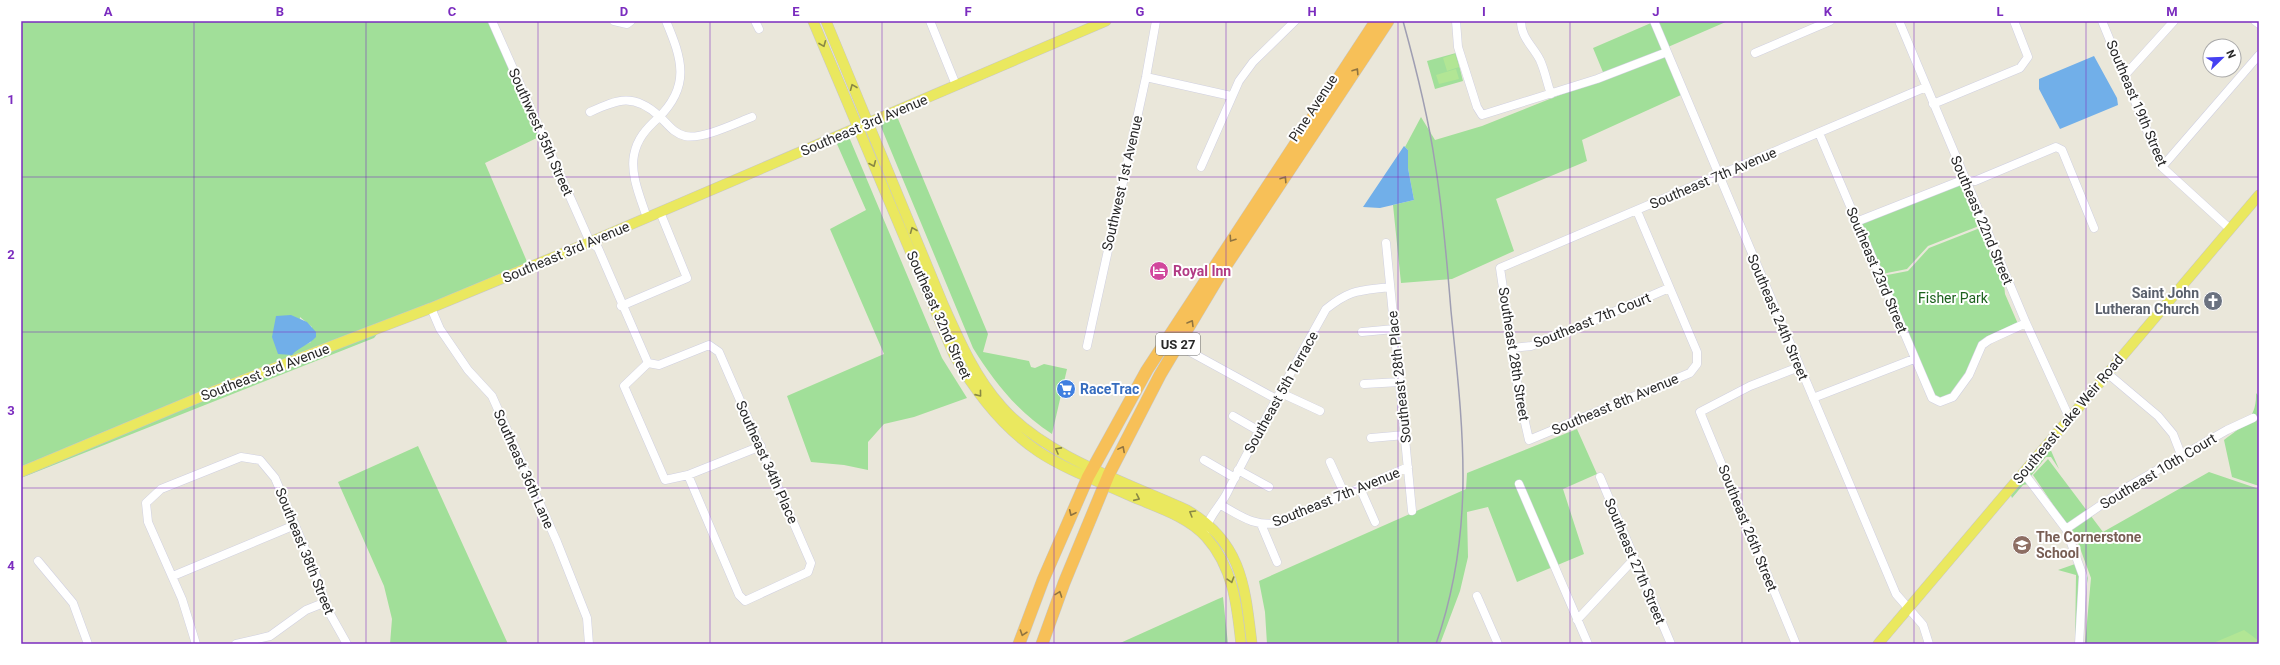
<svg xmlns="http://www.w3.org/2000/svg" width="2280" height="665" viewBox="0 0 2280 665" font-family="Roboto,sans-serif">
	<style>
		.green { fill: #a1df99; fill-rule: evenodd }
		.pitch { fill: #b2e695 }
		.water { fill: #71afe9 }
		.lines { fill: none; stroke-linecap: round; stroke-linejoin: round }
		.minor-casing { stroke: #d0d0e1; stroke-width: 9 }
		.major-casing { stroke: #c7c7c7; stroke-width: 11 }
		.highway-casing { stroke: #c7c7c7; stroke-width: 13 }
		.minor { stroke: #fff; stroke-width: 8 }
		.major { stroke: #eae85f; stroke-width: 10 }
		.highway { stroke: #f7c058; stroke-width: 12 }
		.rail { stroke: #9f9eb2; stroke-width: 1.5 }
		.oneway { stroke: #898844 }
		.oneway2 { stroke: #907440 }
		.grid { fill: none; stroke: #7b2cbf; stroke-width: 1; stroke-opacity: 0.55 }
		.labels { text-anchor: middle; stroke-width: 4; stroke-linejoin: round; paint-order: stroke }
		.shield { fill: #fff; stroke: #686868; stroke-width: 1 }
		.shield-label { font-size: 13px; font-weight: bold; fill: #282828 }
		.street-label { font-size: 14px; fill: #282828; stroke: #fff }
		.hotel-label { font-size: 14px; font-weight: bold; fill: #b23c85; stroke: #fff; text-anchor: start }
		.worship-label { font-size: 14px; font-weight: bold; fill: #5b616d; stroke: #fff; text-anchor: end }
		.park-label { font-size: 14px; fill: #1c621d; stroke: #fff }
		.shop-label { font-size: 14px; font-weight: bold; fill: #366cbe; stroke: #fff; text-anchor: start }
		.education-label { font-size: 14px; font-weight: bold; fill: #785e54; stroke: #fff; text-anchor: start }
		.neatline { fill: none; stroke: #7b2cbf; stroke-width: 1.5 }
		.grid-label { font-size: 13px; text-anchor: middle; font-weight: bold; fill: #7b2cbf }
	</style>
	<rect width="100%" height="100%" fill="#eae7da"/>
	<!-- green -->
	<path class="green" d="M21,21H491L545,134L485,163L528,264L21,469ZM300,317L312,327L311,342L298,348Z
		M1657,21H1728L1668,47Z
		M1651,23L1681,95L1582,140L1587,161L1496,199L1514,251L1452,279L1401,283L1393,205L1414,200L1408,168V150L1405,147L1421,117L1435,140L1482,126L1605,77L1593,48Z
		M1456,53L1463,81L1435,89L1427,61Z
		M896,114L988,334L983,352L1029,361L1031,367L1035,368L1044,364L1067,369L1052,434C1018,412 994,382 973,348L879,122Z
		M849,137L942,358L967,398L914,417L884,424L868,442V470L844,465L811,462L787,396L884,354L830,229L866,210L837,144Z
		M1958,178L1979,226L1928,246L1907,269L1882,274L1856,221Z
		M1980,228L2004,284L2005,294L2018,324L1986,337L1976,352L1967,375L1949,397L1938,398L1934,393L1882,276L1908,271L1929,248Z
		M531,270L532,272L378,333L374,338L21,478V475L213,394Z
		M2256,393L2259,397V486L2232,477L2224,440C2242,426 2257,419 2256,393Z
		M1577,429L1597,474L1563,489L1584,554L1517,582L1488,507L1467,512L1468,557L1460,591L1440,644H1267L1265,612L1259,581L1466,489L1467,473Z
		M418,446L508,644H390L392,619L384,586L338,482Z
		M2049,446L2059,469L2051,457H2046L2031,476L2074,542L2088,578L2075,644L2076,575L2058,570L2075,564L2068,538L2028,484L2023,485L2012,498L2010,493Z
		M2048,459L2103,532L2209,472L2259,489V644H2085L2091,578L2077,540L2033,475Z
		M1223,597L1228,644H1118L1218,599Z"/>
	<!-- pitch -->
	<path class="pitch" d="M1455,54L1459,67L1447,71L1443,58Z
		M1456,69L1459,79L1439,84L1436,75Z
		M2244,630L2259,641V644H2211Z"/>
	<!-- water -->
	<path class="water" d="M2094,56L2117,98L2118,105L2060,129L2039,89V79Z
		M1404,146L1408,150V168L1414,200L1380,208L1363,207Z
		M291,315L307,322L316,332V337C309,345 299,347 292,355L278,354L272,337L276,316Z"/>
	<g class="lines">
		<!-- minor casing -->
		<g class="minor-casing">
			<path id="minor" d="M492,21L590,242L598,248L648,363
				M614,21L627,24L631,21
				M755,21L759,29
				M930,21L956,85
				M1456,21L1458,47L1477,107L1482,115L1597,79L1667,52
				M1521,21C1521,38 1533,46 1540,60C1545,71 1547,83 1551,94
				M1654,21L1896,594L1923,625L1929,644
				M1899,21L2026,323L2069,417
				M2102,21L2162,167L2230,229
				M2255,21L2259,24
				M1755,53L1830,21
				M2125,75L2174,21
				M1146,77L1231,96
				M1933,104L2020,68L2028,57L2014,21
				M590,112C618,99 634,93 659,116C668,124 673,133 685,136C702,140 736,123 752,117
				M1819,133L1932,398L1940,402L1953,397L1969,375L1982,345L1989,340L2026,323
				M1201,167L1239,81L1253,62L1295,21
				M2162,167L2259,55
				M1637,211L1697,352V364L1690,373L1529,440L1519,396L1500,268L1926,87
				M647,218C641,199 630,175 634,155C637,139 646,129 658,118C691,86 682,59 666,21
				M1856,222L1965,179L1975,181L2056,147L2062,150L2094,228
				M1386,243L1412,511
				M621,306L687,278L660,212
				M431,308L440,329L468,370L492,396L557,542L587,618L589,644
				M1362,332L1394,329
				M1174,343L1278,400
				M1087,346L1146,77L1156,21
				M1513,348L1531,346L1553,338L1669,288
				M2107,373L2158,416L2173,434L2182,457
				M1364,384L1400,382
				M1281,393L1320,411
				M1813,398L1914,359
				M1233,416L1259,431
				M1371,438L1405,435
				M1204,460L1235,478
				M1330,462L1345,495
				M1238,470L1269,487
				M2023,472L2066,529L2083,576L2079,644
				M688,475L739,595L745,601L808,572L811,563L719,352L709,345L659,365L648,363L624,386L665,480L688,475L761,446
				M1600,477L1671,644
				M1519,484L1588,644
				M1360,488L1375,522
				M1221,505C1242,517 1255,527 1280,523L1408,467
				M1261,524L1277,562
				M2066,529L2126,488L2227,430L2253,418
				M1206,530C1208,517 1221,505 1227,493C1258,431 1292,370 1326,309C1351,289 1359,291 1389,287
				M38,561L73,603L88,644
				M173,576L295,525
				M1477,596L1498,644
				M1577,620L1634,559
				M196,644L182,599L148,522L146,503L161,489L241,457L260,460L275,478L314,570L329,612L347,644
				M236,644L270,636L306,610L326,602
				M1796,644L1700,412L1750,386L1799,367"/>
		</g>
		<!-- major casing -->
		<g class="major-casing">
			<path id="major" d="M813,21L954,355C976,393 1003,428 1039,452C1068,471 1103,483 1135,498C1159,508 1188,517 1206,537C1233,567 1237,605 1241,644
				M826,21L943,304C959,340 975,377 1002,407C1045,456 1128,483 1187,510C1242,542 1245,586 1252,644
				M21,472L212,392L431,308L590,242L1106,21
				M1878,644L2259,195"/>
		</g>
		<!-- highway casing -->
		<g class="highway-casing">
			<path id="highway" d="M1019,644L1043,580L1088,477L1147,370L1376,21
				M1042,644L1064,583L1109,474L1160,375L1221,273L1388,21"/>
		</g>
		<!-- minor -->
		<use href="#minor" class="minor"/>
		<!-- major -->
		<use href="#major" class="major"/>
		<!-- highway -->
		<use href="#highway" class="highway"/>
		<!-- rail -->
		<path class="rail" d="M1403,21C1416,68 1428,115 1435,163C1443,212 1447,262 1451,311C1463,429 1476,529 1436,644"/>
	</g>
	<!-- one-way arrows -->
	<defs><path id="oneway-chevron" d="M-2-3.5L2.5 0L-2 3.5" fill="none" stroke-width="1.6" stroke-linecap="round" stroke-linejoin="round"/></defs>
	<g class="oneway">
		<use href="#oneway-chevron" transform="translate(823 44) rotate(68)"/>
		<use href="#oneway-chevron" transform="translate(853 87) rotate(-112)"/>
		<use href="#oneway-chevron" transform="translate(873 164) rotate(67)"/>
		<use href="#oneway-chevron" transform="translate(913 230) rotate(-112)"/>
		<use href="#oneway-chevron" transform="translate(979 394) rotate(51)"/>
		<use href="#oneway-chevron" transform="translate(1058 450) rotate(-151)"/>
		<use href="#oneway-chevron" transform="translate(1137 498) rotate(24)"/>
		<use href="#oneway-chevron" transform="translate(1192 513) rotate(-149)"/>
		<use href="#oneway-chevron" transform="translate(1231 580) rotate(73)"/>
	</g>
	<g class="oneway2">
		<use href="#oneway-chevron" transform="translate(1356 71) rotate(-57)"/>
		<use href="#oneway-chevron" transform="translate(1284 179) rotate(-57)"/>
		<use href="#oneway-chevron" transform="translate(1232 239) rotate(124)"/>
		<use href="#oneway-chevron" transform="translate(1191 323) rotate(-59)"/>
		<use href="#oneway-chevron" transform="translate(1122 449) rotate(-62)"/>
		<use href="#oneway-chevron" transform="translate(1072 513) rotate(115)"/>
		<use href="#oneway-chevron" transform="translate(1059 594) rotate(-70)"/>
		<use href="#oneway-chevron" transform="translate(1023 633) rotate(109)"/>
	</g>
	<!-- grid -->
	<path class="grid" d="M194,21V644M366,21V644M538,21V644M710,21V644M882,21V644M1054,21V644M1226,21V644M1398,21V644M1570,21V644M1742,21V644M1914,21V644M2086,21V644M21,177H2259M21,332H2259M21,488H2259"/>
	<!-- icons -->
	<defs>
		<g id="hotel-disc" transform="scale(1)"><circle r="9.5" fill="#d1479c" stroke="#fff"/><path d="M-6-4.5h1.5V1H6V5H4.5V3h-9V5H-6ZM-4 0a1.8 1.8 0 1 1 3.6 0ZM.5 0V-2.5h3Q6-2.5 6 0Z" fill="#fff"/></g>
		<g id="church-disc" transform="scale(1)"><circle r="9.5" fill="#6b7280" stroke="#fff"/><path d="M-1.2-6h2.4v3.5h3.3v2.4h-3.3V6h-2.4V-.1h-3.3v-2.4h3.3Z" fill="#fff"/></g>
		<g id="supermarket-disc" transform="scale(1)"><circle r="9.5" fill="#3f7fe0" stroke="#fff"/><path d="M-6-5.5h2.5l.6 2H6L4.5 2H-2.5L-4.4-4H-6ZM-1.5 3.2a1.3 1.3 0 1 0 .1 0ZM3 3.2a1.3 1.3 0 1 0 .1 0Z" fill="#fff"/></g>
		<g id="school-disc" transform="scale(1)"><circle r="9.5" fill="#8d6e63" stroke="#fff"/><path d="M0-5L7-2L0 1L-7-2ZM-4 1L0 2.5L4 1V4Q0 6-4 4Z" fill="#fff"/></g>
	</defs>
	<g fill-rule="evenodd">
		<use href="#hotel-disc" x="1159" y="271"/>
		<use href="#church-disc" x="2213" y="301"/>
		<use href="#supermarket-disc" x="1066" y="389"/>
		<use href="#school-disc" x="2022" y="545"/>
	</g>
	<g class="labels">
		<!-- shield labels -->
		<rect class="shield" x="1156" y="333" width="44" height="22" rx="3"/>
		<g class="shield-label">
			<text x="1178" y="349">US 27</text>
		</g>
		<!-- street labels -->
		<g class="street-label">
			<text transform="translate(2137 103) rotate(67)" y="5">Southeast 19th Street</text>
			<text transform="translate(1313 108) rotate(-57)" y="5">Pine Avenue</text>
			<text transform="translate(864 125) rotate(-23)" y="5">Southeast 3rd Avenue</text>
			<text transform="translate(541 132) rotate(66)" y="5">Southwest 35th Street</text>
			<text transform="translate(1713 178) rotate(-23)" y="5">Southeast 7th Avenue</text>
			<text transform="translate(1122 183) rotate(-77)" y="5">Southwest 1st Avenue</text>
			<text transform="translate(1982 220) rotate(67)" y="5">Southeast 22nd Street</text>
			<text transform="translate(566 252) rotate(-23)" y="5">Southeast 3rd Avenue</text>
			<text transform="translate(1877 270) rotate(67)" y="5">Southeast 23rd Street</text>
			<text transform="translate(939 315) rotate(66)" y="5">Southeast 32nd Street</text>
			<text transform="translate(1778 317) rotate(67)" y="5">Southeast 24th Street</text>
			<text transform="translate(1592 320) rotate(-22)" y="5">Southeast 7th Court</text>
			<text transform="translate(1514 354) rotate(81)" y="5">Southeast 28th Street</text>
			<text transform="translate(265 372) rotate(-21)" y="5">Southeast 3rd Avenue</text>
			<text transform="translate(1399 377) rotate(-96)" y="5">Southeast 28th Place</text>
			<text transform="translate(1281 392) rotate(-61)" y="5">Southeast 5th Terrace</text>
			<text transform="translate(1615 404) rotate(-23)" y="5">Southeast 8th Avenue</text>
			<text transform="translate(2068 419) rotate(-50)" y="5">Southeast Lake Weir Road</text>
			<text transform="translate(767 462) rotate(66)" y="5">Southeast 34th Place</text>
			<text transform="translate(524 469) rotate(66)" y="5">Southeast 36th Lane</text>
			<text transform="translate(2158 471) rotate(-31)" y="5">Southeast 10th Court</text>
			<text transform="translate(1336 497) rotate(-22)" y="5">Southeast 7th Avenue</text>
			<text transform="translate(1748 528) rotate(68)" y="5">Southeast 26th Street</text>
			<text transform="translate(305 551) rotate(68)" y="5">Southeast 38th Street</text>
			<text transform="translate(1635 561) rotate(67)" y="5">Southeast 27th Street</text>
		</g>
		<!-- hotel labels -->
		<g class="hotel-label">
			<text x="1173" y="276">Royal Inn</text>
		</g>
		<!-- worship labels -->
		<g class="worship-label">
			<text x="2199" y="298">Saint John<tspan x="2199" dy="16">Lutheran Church</tspan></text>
		</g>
		<!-- park labels -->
		<g class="park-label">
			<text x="1953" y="303">Fisher Park</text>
		</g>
		<!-- shop labels -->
		<g class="shop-label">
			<text x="1080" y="394">RaceTrac</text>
		</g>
		<!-- education labels -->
		<g class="education-label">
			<text x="2036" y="542">The Cornerstone<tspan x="2036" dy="16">School</tspan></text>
		</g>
	</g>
	<!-- border -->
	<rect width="2280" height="665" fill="none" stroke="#ffffff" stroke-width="44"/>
	<!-- north arrow -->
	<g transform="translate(2222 58) rotate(67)"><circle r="19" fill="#ffffff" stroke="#a9a9a9"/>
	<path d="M0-3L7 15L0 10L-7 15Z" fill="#4540f2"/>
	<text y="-6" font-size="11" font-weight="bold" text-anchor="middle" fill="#282828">N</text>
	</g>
	<rect x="22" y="22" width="2236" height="621" class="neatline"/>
	<g class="grid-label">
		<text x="108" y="16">A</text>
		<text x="280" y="16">B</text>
		<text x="452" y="16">C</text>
		<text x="624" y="16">D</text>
		<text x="796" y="16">E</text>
		<text x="968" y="16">F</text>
		<text x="1140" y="16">G</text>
		<text x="1312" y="16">H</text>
		<text x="1484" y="16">I</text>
		<text x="1656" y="16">J</text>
		<text x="1828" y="16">K</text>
		<text x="2000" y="16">L</text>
		<text x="2172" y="16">M</text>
		<text x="11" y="104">1</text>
		<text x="11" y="259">2</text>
		<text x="11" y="415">3</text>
		<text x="11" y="570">4</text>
	</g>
</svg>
